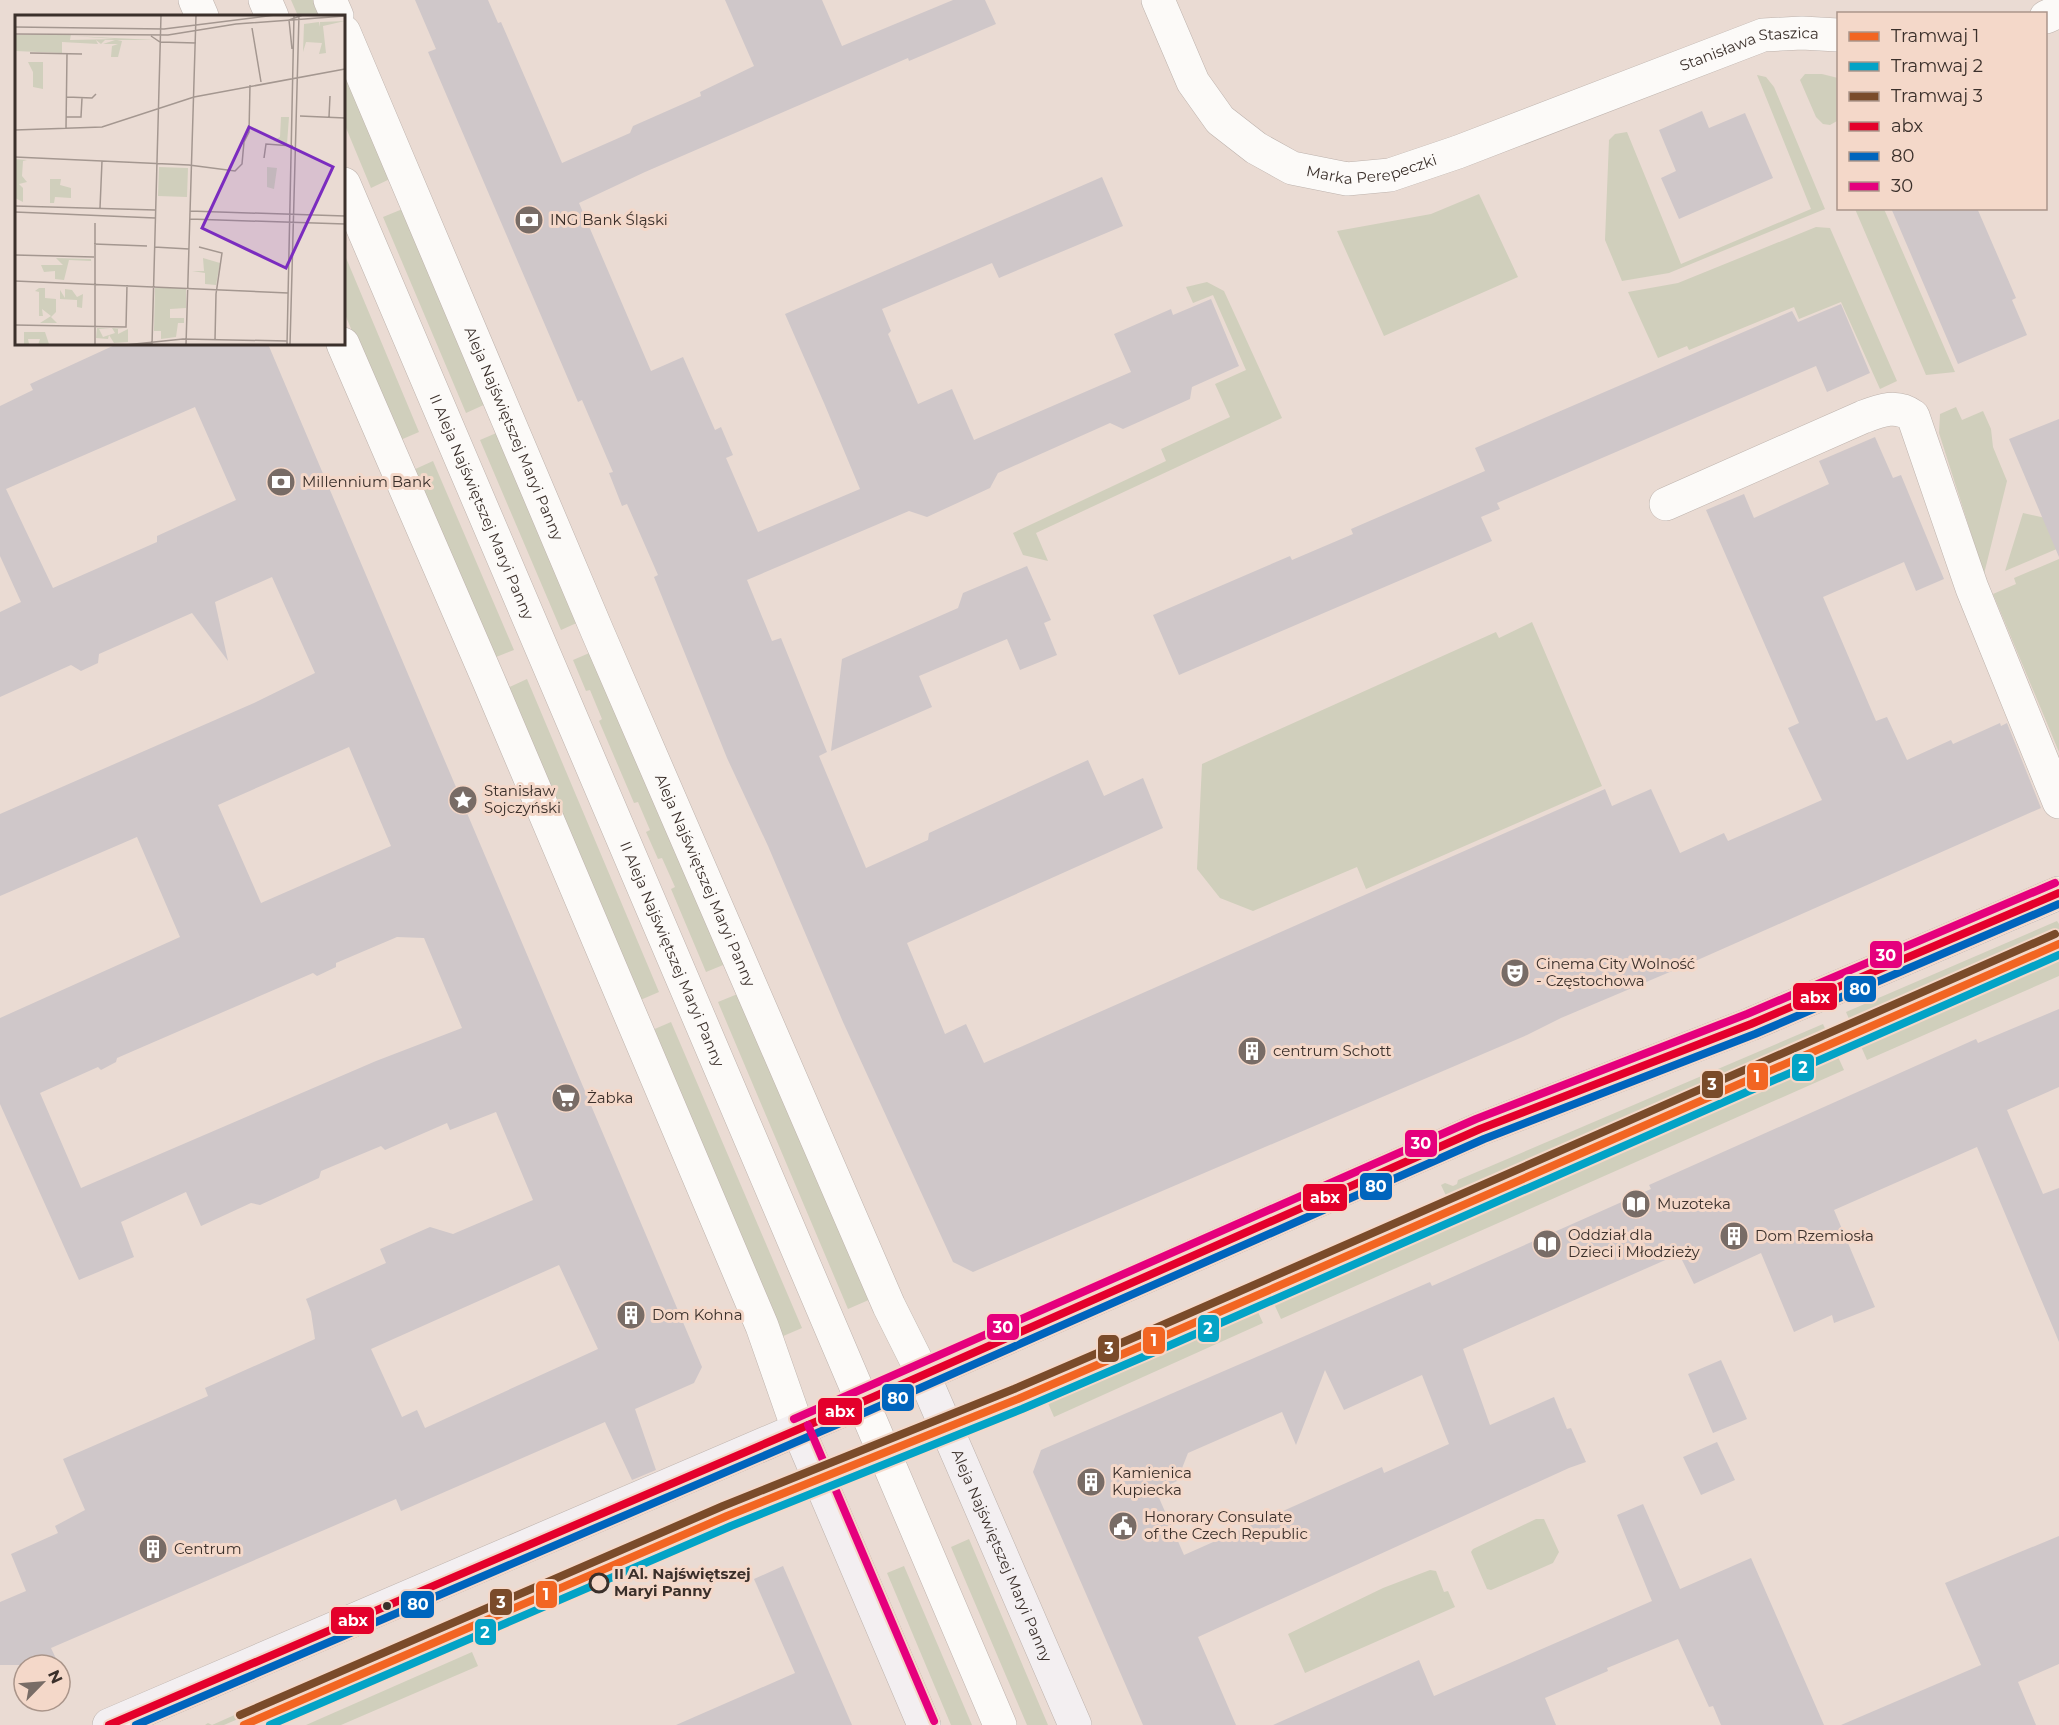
<svg xmlns="http://www.w3.org/2000/svg" width="2059" height="1725" viewBox="0 0 2059 1725" font-family="Montserrat,sans-serif">
	<style>
		.green { fill: #d0cfbc }
		.building { fill: #cfc7c9; fill-rule: evenodd }
		.lines { fill: none; stroke-linecap: round; stroke-linejoin: round }
		.street-casing { stroke: #bdb2ac; stroke-width: 34 }
		.secondary-casing { stroke: #bdb2ac; stroke-width: 34 }
		.street { stroke: #fcfaf8; stroke-width: 33 }
		.secondary { stroke: #f3eff1; stroke-width: 33 }
		.bus-1-casing { stroke: #f4d8c9; stroke-width: 12 }
		.bus-2-casing { stroke: #f4d8c9; stroke-width: 12 }
		.bus-3-casing { stroke: #f4d8c9; stroke-width: 12 }
		.bus-1 { stroke: #e4002b; stroke-width: 8 }
		.bus-2 { stroke: #0065bd; stroke-width: 8 }
		.bus-3 { stroke: #e5007d; stroke-width: 8 }
		.tram-1-casing { stroke: #f4d8c9; stroke-width: 12 }
		.tram-2-casing { stroke: #f4d8c9; stroke-width: 12 }
		.tram-3-casing { stroke: #f4d8c9; stroke-width: 12 }
		.tram-1 { stroke: #f26522; stroke-width: 8 }
		.tram-2 { stroke: #03a3c6; stroke-width: 8 }
		.tram-3 { stroke: #7a4b2a; stroke-width: 8 }
		.stop-dot { fill: #f4d8c9; stroke: #3b302b; stroke-width: 3 }
		.bus-dot { fill: #3b302b; stroke: #f4d8c9; stroke-width: 2 }
		.labels { text-anchor: middle; stroke-width: 6; stroke-linejoin: round; paint-order: stroke }
		.street-label { font-size: 15px; fill: #3b302b; stroke: #f4d8c9 }
		.poi-label { font-size: 15px; fill: #3b302b; stroke: #f4d8c9; text-anchor: start }
		.stop-label { font-size: 15px; font-weight: bold; fill: #3b302b; stroke: #f4d8c9; text-anchor: start }
		.inset-road { fill: none; stroke: #a49790; stroke-width: 1.5 }
		.view { fill: #7b2cbf; fill-opacity: 0.15; stroke: #7b2cbf; stroke-width: 3 }
		.inset-edge { fill: none; stroke: #3b302b; stroke-width: 3 }
		.line-badge { stroke: #f4d8c9; stroke-width: 2 }
		.badge-label { font-size: 16px; text-anchor: middle; font-weight: bold; fill: #fff }
	</style>
	<rect width="100%" height="100%" fill="#eadbd3"/>
	<!-- green -->
	<path class="green" d="M291,0H317L324,16H298Z
		M344,62L392,178L371,188L344,123Z
		M1805,74H1822L1838,78L1837,121L1830,125L1823,124L1816,117L1800,80Z
		M1757,75L1766,77L1774,87L1825,209L1669,273L1622,281L1605,240L1609,140L1615,134L1627,132L1681,264L1811,209Z
		M1479,194L1518,277L1384,336L1337,231L1431,214Z
		M405,208L488,403L466,413L383,217Z
		M1855,209H1884L1955,372L1926,375Z
		M1816,227L1830,228L1897,381L1880,389L1841,302L1799,319L1794,307L1689,350L1687,346L1658,358L1628,292L1678,283Z
		M344,253L419,432L398,441L344,312Z
		M1207,282L1224,291L1282,418L1036,533L1048,561L1023,555L1013,533L1166,461L1161,449L1230,417L1215,384L1246,370L1213,295L1193,303L1186,287Z
		M1956,407L1962,420L1983,411L1991,429L1993,447L2007,481L1984,574L1939,433L1940,414Z
		M501,431L581,621L561,630L480,440Z
		M433,461L514,650L491,659L411,471Z
		M2023,513L2059,521V548L2005,571Z
		M2059,559V752L1993,594L2016,584L2014,578Z
		M1532,622L1602,786L1366,889L1357,867L1253,911L1220,898L1197,869L1202,764L1496,632L1499,638Z
		M594,651L728,963L706,972L671,889L675,887L662,858L658,859L646,832L650,830L638,802L634,803L599,721L602,719L590,690L586,691L573,660Z
		M527,679L659,992L638,1001L505,689Z
		M2057,921L2059,924V976L1867,1060L1846,1012Z
		M740,993L871,1299L848,1309L718,1002Z
		M671,1022L802,1328L781,1337L650,1031Z
		M1823,1024L1844,1070L1281,1319L1264,1282L1448,1200L1441,1185L1445,1183L1453,1186L1457,1184L1458,1180Z
		M1253,1301L1263,1323L1054,1417L1044,1394Z
		M703,1511L705,1517L224,1725H205L208,1723L212,1725L613,1548Z
		M1536,1519H1544L1559,1552L1553,1563L1491,1590L1487,1589L1471,1552L1473,1549Z
		M969,1539L1048,1725H1027L951,1547Z
		M904,1566L972,1725H951L887,1573Z
		M1430,1570L1436,1571L1444,1592L1448,1591L1455,1607L1305,1673L1288,1634L1383,1588Z
		M472,1652L478,1666L341,1725H306Z"/>
	<!-- building -->
	<path class="building" d="M415,0H488L498,23L501,22L562,163L630,133L633,126L701,96L700,92L754,66L725,0H822L842,46L953,0H985L996,24L909,61L908,58L645,172L579,203L651,371L683,357L715,430L721,427L733,455L726,458L758,532L860,489L824,403L785,314L1102,177L1123,226L999,278L992,263L882,309L891,331L888,334L918,404L952,389L974,440L1131,372L1114,334L1171,309L1173,315L1211,299L1239,366L1192,387L1190,399L1123,429L1110,423L998,473L990,488L927,517L909,511L747,580L772,641L781,638L827,752L819,756L866,868L928,840L929,833L1088,760L1104,796L1143,778L1163,828L907,943L945,1034L966,1024L984,1063L1605,789L1612,806L1651,789L1680,853L1724,833L1728,841L1822,800L1788,728L1799,723L1706,510L1744,494L1754,518L1829,484L1819,461L1875,437L1893,478L1901,475L1944,579L1916,591L1904,562L1823,597L1876,721L1887,717L1907,760L1951,740L1953,744L2000,723L2001,726L2007,723L2041,808L1684,966L1561,1018L1527,1035L973,1272L953,1262L843,1022L768,846L727,758L654,577L658,575L627,504L622,506L609,473L613,472L582,400L578,402L428,52L436,49Z
		M1702,111L1709,128L1745,113L1773,178L1679,219L1661,178L1676,171L1659,130Z
		M1891,208H1977L2016,298L2012,300L2027,335L1958,364Z
		M1841,304L1870,373L1827,392L1816,366L1497,503L1500,509L1481,517L1492,541L1179,675L1153,615L1290,556L1292,560L1353,534L1351,529L1485,471L1475,448L1792,311L1798,322Z
		M117,344H268L702,1367L694,1383L635,1409L656,1470L632,1480L605,1422L401,1511L396,1499L51,1648L59,1665H0V1602L26,1591L11,1554L58,1533L55,1526L85,1510L63,1459L208,1396L205,1388L315,1339L311,1312L306,1299L386,1263L380,1249L430,1227L453,1234L533,1200L496,1112L450,1130L447,1123L385,1150L381,1146L321,1171L319,1178L260,1205L251,1203L201,1226L186,1192L121,1222L134,1257L79,1280L0,1104V1018L180,937L137,837L0,896V814L254,703L315,673L272,577L215,602L228,661L192,613L99,654L98,663L81,671L71,665L0,697V612L21,602L0,556V406L33,390L30,384ZM195,407L236,500L157,536V542L53,588L6,489ZM349,747L391,846L261,903L218,805ZM397,937L424,938L462,1028L376,1061L81,1188L40,1093L98,1067L101,1070L116,1062L117,1058L313,973L317,976L336,967V963ZM559,1265L598,1349L425,1428L417,1410L402,1417L371,1349Z
		M2059,419V557L2009,439Z
		M1027,566L1051,620L1044,623L1057,655L1020,670L1007,639L919,676L932,707L831,751L842,659L958,608L963,593Z
		M2059,1009V1087L2007,1110L2043,1194L2059,1188V1342L1977,1147L1834,1210L1875,1307L1834,1323L1832,1315L1794,1332L1761,1253L1694,1284L1679,1254L1463,1349L1490,1425L1554,1397L1567,1429L1571,1428L1586,1462L1569,1468L1198,1637L1236,1725H1143L1033,1472L1041,1450L1430,1282L1432,1286L1561,1229L1651,1189L1649,1185L1976,1039L1978,1043ZM1325,1370L1344,1410L1422,1375L1449,1444L1384,1473L1382,1467L1184,1555L1156,1491L1177,1481L1188,1453L1282,1412L1296,1445Z
		M1721,1360L1747,1419L1713,1433L1688,1374Z
		M1717,1442L1735,1480L1701,1495L1683,1457Z
		M1643,1504L1680,1589L1751,1558L1824,1725H1721L1713,1706L1709,1707L1678,1639L1607,1668L1608,1671L1545,1698L1556,1725H1273L1419,1660L1434,1696L1652,1601L1617,1515Z
		M2059,1536V1664L2018,1682L2036,1725H1841L1981,1665L1945,1583Z
		M783,1566L852,1725H676L795,1673L754,1579Z"/>
	<g class="lines">
		<!-- street casing -->
		<g class="street-casing">
			<g id="street">
				<path d="M195,0L202,16"/>
				<path d="M265,0L272,16"/>
				<path d="M330,0L337,16"/>
				<path id="s1" d="M1158,0L1193,82L1220,120L1256,148L1292,168L1347,179L1390,175L1458,152L1763,35L1802,33L1838,35"/>
				<path d="M2046,17L2059,11"/>
				<path id="s2" d="M344,32L598,633L889,1306L923,1374"/>
				<path id="s3" d="M344,184L1000,1725"/>
				<path d="M343,344L488,679L762,1326L798,1429"/>
				<path d="M1666,504L1863,417C1881,410 1897,404 1913,416L1972,588L2059,802"/>
			</g>
		</g>
		<!-- secondary casing -->
		<g class="secondary-casing">
			<g id="secondary">
				<path id="s4" d="M923,1374L1075,1725"/>
				<path d="M798,1429L924,1725"/>
				<path d="M109,1725L862,1402L1480,1129L1751,1024L2059,893"/>
			</g>
		</g>
		<!-- street -->
		<use href="#street" class="street"/>
		<!-- secondary -->
		<use href="#secondary" class="secondary"/>
		<!-- bus-1 casing -->
		<g class="bus-1-casing">
			<path id="bus-1" d="M109,1725L862,1402L1480,1129L1751,1024L2059,893"/>
		</g>
		<!-- bus-2 casing -->
		<g class="bus-2-casing">
			<path id="bus-2" d="M136,1725L866,1412L1484,1139L1755,1034L2059,904"/>
		</g>
		<!-- bus-3 casing -->
		<g class="bus-3-casing">
			<path id="bus-3" d="M794,1419L1476,1119L1747,1014L2055,883
				M808,1425L934,1721"/>
		</g>
		<!-- bus-1 -->
		<use href="#bus-1" class="bus-1"/>
		<!-- bus-2 -->
		<use href="#bus-2" class="bus-2"/>
		<!-- bus-3 -->
		<use href="#bus-3" class="bus-3"/>
		<!-- tram-1 casing -->
		<g class="tram-1-casing">
			<path id="tram-1" d="M244,1725L727,1516L1018,1399L1146,1344L2059,944"/>
		</g>
		<!-- tram-2 casing -->
		<g class="tram-2-casing">
			<path id="tram-2" d="M270,1725L731,1526L1022,1409L1150,1354L2059,955"/>
		</g>
		<!-- tram-3 casing -->
		<g class="tram-3-casing">
			<path id="tram-3" d="M240,1715L723,1506L1014,1389L1142,1334L2055,934"/>
		</g>
		<!-- tram-1 -->
		<use href="#tram-1" class="tram-1"/>
		<!-- tram-2 -->
		<use href="#tram-2" class="tram-2"/>
		<!-- tram-3 -->
		<use href="#tram-3" class="tram-3"/>
	</g>
	<!-- icons -->
	<defs>
		<g id="bank-disc" transform="scale(1.5)"><circle r="9.5" fill="#786c66" stroke="#f4d8c9"/><path d="M-6-4H6V4H-6ZM0-2.3a2.3 2.3 0 1 0 0 4.6a2.3 2.3 0 1 0 0-4.6Z" fill="#fff"/></g>
		<g id="sight-disc" transform="scale(1.5)"><circle r="9.5" fill="#786c66" stroke="#f4d8c9"/><path d="M0-6L1.8-2.2L6-1.7L2.9 1.2L3.7 5.4L0 3.3L-3.7 5.4L-2.9 1.2L-6-1.7L-1.8-2.2Z" fill="#fff"/></g>
		<g id="theatre-disc" transform="scale(1.5)"><circle r="9.5" fill="#786c66" stroke="#f4d8c9"/><path d="M-5-5.5Q0-4 5-5.5V0Q5 5 0 6Q-5 5-5 0ZM-3.3-2.5H-1v1.5H-3.3ZM1-2.5H3.3v1.5H1ZM-2.8 1Q0 5.5 2.8 1Z" fill="#fff"/></g>
		<g id="building-disc" transform="scale(1.5)"><circle r="9.5" fill="#786c66" stroke="#f4d8c9"/><path d="M-4-6H4V6H1V3H-1V6H-4ZM-2.5-4.3h1.7v1.8h-1.7ZM.8-4.3h1.7v1.8H.8ZM-2.5-1h1.7V.8h-1.7ZM.8-1h1.7V.8H.8Z" fill="#fff"/></g>
		<g id="supermarket-disc" transform="scale(1.5)"><circle r="9.5" fill="#786c66" stroke="#f4d8c9"/><path d="M-6-5.5h2.5l.6 2H6L4.5 2H-2.5L-4.4-4H-6ZM-1.5 3.2a1.3 1.3 0 1 0 .1 0ZM3 3.2a1.3 1.3 0 1 0 .1 0Z" fill="#fff"/></g>
		<g id="library-disc" transform="scale(1.5)"><circle r="9.5" fill="#786c66" stroke="#f4d8c9"/><path d="M-6-4Q-3-5.5-.7-3.5V5Q-3 3-6 4ZM6-4Q3-5.5 .7-3.5V5Q3 3 6 4Z" fill="#fff"/></g>
		<g id="civic-disc" transform="scale(1.5)"><circle r="9.5" fill="#786c66" stroke="#f4d8c9"/><path d="M-.6-6.5H3V-4.5H.6V-3L4-1V1h2V6H-6V1h2V-1L-.6-3ZM-1.2 2.5V6h2.4V2.5Z" fill="#fff"/></g>
	</defs>
	<g fill-rule="evenodd">
		<use href="#bank-disc" x="529" y="220"/>
		<use href="#bank-disc" x="281" y="482"/>
		<use href="#sight-disc" x="463" y="800"/>
		<use href="#theatre-disc" x="1515" y="973"/>
		<use href="#building-disc" x="1252" y="1051"/>
		<use href="#supermarket-disc" x="566" y="1098"/>
		<use href="#library-disc" x="1636" y="1204"/>
		<use href="#building-disc" x="1734" y="1236"/>
		<use href="#library-disc" x="1547" y="1244"/>
		<use href="#building-disc" x="631" y="1315"/>
		<use href="#building-disc" x="1091" y="1482"/>
		<use href="#civic-disc" x="1123" y="1526"/>
		<use href="#building-disc" x="153" y="1549"/>
	</g>
	<!-- markers -->
	<circle class="stop-dot" cx="599" cy="1583" r="9"/>
	<circle class="bus-dot" cx="387" cy="1606" r="5"/>
	<g class="labels">
		<!-- street labels -->
		<g class="street-label">
			<text dy="5" stroke="none"><textPath href="#s1" startOffset="704">Stanisława Staszica</textPath></text>
			<text dy="5" stroke="none"><textPath href="#s1" startOffset="304">Marka Perepeczki</textPath></text>
			<text dy="5" stroke="none"><textPath href="#s2" startOffset="436">Aleja Najświętszej Maryi Panny</textPath></text>
			<text dy="5" stroke="none"><textPath href="#s3" startOffset="351">II Aleja Najświętszej Maryi Panny</textPath></text>
			<text dy="5" stroke="none"><textPath href="#s2" startOffset="922">Aleja Najświętszej Maryi Panny</textPath></text>
			<text dy="5" stroke="none"><textPath href="#s3" startOffset="837">II Aleja Najświętszej Maryi Panny</textPath></text>
			<text dy="5" stroke="none"><textPath href="#s4" startOffset="198">Aleja Najświętszej Maryi Panny</textPath></text>
		</g>
		<!-- poi labels -->
		<g class="poi-label">
			<text x="550" y="225">ING Bank Śląski</text>
			<text x="302" y="487">Millennium Bank</text>
			<text x="484" y="796">Stanisław<tspan x="484" dy="17">Sojczyński</tspan></text>
			<text x="1536" y="969">Cinema City Wolność<tspan x="1536" dy="17">- Częstochowa</tspan></text>
			<text x="1273" y="1056">centrum Schott</text>
			<text x="587" y="1103">Żabka</text>
			<text x="1657" y="1209">Muzoteka</text>
			<text x="1568" y="1240">Oddział dla<tspan x="1568" dy="17">Dzieci i Młodzieży</tspan></text>
			<text x="1755" y="1241">Dom Rzemiosła</text>
			<text x="652" y="1320">Dom Kohna</text>
			<text x="1112" y="1478">Kamienica<tspan x="1112" dy="17">Kupiecka</tspan></text>
			<text x="1144" y="1522">Honorary Consulate<tspan x="1144" dy="17">of the Czech Republic</tspan></text>
			<text x="174" y="1554">Centrum</text>
		</g>
		<!-- stop labels -->
		<g class="stop-label">
			<text x="614" y="1579">II Al. Najświętszej<tspan x="614" dy="17">Maryi Panny</tspan></text>
		</g>
	</g>
	<!-- overview -->
	<g transform="translate(15 15)">
		<rect width="330" height="330" fill="#eadbd3"/>
		<path d="M330,6L308,11L311,38L304,39L307,28L291,27L288,37L289,9L304,7V12L305,7ZM56,19L55,25L100,24L59,21L140,25H102L107,26L103,42H96L97,31L103,29H88L100,25H90L86,29L81,25L83,29L47,27V38L0,36V20ZM28,47V74L18,72V57L13,47ZM266,102H274L272,129L258,126L265,122ZM0,144L12,145L8,146L7,161L12,167L4,169L8,173V187L0,183ZM144,152L173,153L172,182L143,181ZM252,152L262,153L259,174L252,172ZM35,164H46L45,170L56,173V183L40,182L39,188H35ZM41,243L76,244L77,258L76,246L54,245L49,265L40,264V256L29,257L26,250H48ZM188,243L205,248L201,270L190,269V258L177,256H189ZM24,273H30V283L41,284V297L36,302L42,308H25L36,301L27,294L28,301H24V277L20,276ZM140,273H171V293L155,294V303H169V308H163L161,322L146,324V316H139ZM50,274L57,275L62,282L68,279L67,293L62,292V285L45,284V275L50,283ZM82,313H95L84,314L88,322L100,318L97,313L110,314H103V319L113,314V327L99,328L94,320L93,324L81,323ZM9,317H30L34,329L23,330L25,324H13L14,329L21,330H9Z" fill="#d0cfbc"/>
		<path class="inset-road" d="M0,12L149,14L260,0M237,13L246,67M0,19L153,20L221,9L330,1M136,21L145,27L181,28M277,34L274,5L288,0M15,38L67,39M52,82L77,83L81,79M285,101L330,103M51,102H66L67,83M314,102L315,81M51,113L52,39M0,115L87,112L179,82L330,54M0,142L174,150L220,156L227,149L229,127L234,117L235,70M249,143L251,129L278,131M0,191L140,195M85,193L87,146M175,196L330,201M0,197L140,203M175,204L330,209M79,229L132,231M139,232L174,234M184,232L207,238L201,279L200,325M0,240L79,242M0,266L273,278M0,310L111,312L112,270M80,330V208M110,330L168,324L272,326M137,330L146,0M171,330L181,0M272,330L279,0M275,330L284,0"/>
		<path class="view" d="M234,112L318,152L271,253L187,213Z"/>
		<rect width="330" height="330" class="inset-edge"/>
	</g>
	<g class="line-badge">
		<rect x="1869" y="940" width="34" height="29" rx="6" fill="#e5007d"/>
		<rect x="1843" y="975" width="34" height="28" rx="6" fill="#0065bd"/>
		<rect x="1792" y="982" width="46" height="29" rx="6" fill="#e4002b"/>
		<rect x="1791" y="1053" width="24" height="29" rx="6" fill="#03a3c6"/>
		<rect x="1746" y="1062" width="23" height="29" rx="6" fill="#f26522"/>
		<rect x="1701" y="1070" width="23" height="29" rx="6" fill="#7a4b2a"/>
		<rect x="1404" y="1129" width="34" height="29" rx="6" fill="#e5007d"/>
		<rect x="1359" y="1172" width="34" height="29" rx="6" fill="#0065bd"/>
		<rect x="1302" y="1183" width="46" height="29" rx="6" fill="#e4002b"/>
		<rect x="986" y="1313" width="34" height="28" rx="6" fill="#e5007d"/>
		<rect x="1197" y="1314" width="23" height="29" rx="6" fill="#03a3c6"/>
		<rect x="1142" y="1326" width="24" height="29" rx="6" fill="#f26522"/>
		<rect x="1097" y="1334" width="23" height="29" rx="6" fill="#7a4b2a"/>
		<rect x="881" y="1383" width="34" height="29" rx="6" fill="#0065bd"/>
		<rect x="817" y="1397" width="46" height="29" rx="6" fill="#e4002b"/>
		<rect x="535" y="1580" width="23" height="29" rx="6" fill="#f26522"/>
		<rect x="489" y="1588" width="24" height="28" rx="6" fill="#7a4b2a"/>
		<rect x="400" y="1590" width="35" height="29" rx="6" fill="#0065bd"/>
		<rect x="330" y="1606" width="45" height="29" rx="6" fill="#e4002b"/>
		<rect x="474" y="1618" width="23" height="28" rx="6" fill="#03a3c6"/>
	</g>
	<g class="badge-label">
		<text x="1886" y="961">30</text>
		<text x="1860" y="995">80</text>
		<text x="1815" y="1003">abx</text>
		<text x="1803" y="1073">2</text>
		<text x="1757" y="1082">1</text>
		<text x="1712" y="1090">3</text>
		<text x="1421" y="1149">30</text>
		<text x="1376" y="1192">80</text>
		<text x="1325" y="1203">abx</text>
		<text x="1003" y="1333">30</text>
		<text x="1208" y="1334">2</text>
		<text x="1154" y="1346">1</text>
		<text x="1109" y="1354">3</text>
		<text x="898" y="1404">80</text>
		<text x="840" y="1417">abx</text>
		<text x="546" y="1600">1</text>
		<text x="501" y="1608">3</text>
		<text x="418" y="1610">80</text>
		<text x="353" y="1626">abx</text>
		<text x="485" y="1638">2</text>
	</g>
	<!-- legend -->
	<rect x="1837" y="12" width="210" height="198" fill="#f4d8c9" stroke="#aa958a" stroke-width="1.5"/>
	<rect x="1849" y="32" width="30" height="9" fill="#f26522" stroke="#aa958a" stroke-width="1.5"/>
	<text x="1891" y="42" font-size="18" fill="#3b302b">Tramwaj 1</text>
	<rect x="1849" y="62" width="30" height="9" fill="#03a3c6" stroke="#aa958a" stroke-width="1.5"/>
	<text x="1891" y="72" font-size="18" fill="#3b302b">Tramwaj 2</text>
	<rect x="1849" y="92" width="30" height="9" fill="#7a4b2a" stroke="#aa958a" stroke-width="1.5"/>
	<text x="1891" y="102" font-size="18" fill="#3b302b">Tramwaj 3</text>
	<rect x="1849" y="122" width="30" height="9" fill="#e4002b" stroke="#aa958a" stroke-width="1.5"/>
	<text x="1891" y="132" font-size="18" fill="#3b302b">abx</text>
	<rect x="1849" y="152" width="30" height="9" fill="#0065bd" stroke="#aa958a" stroke-width="1.5"/>
	<text x="1891" y="162" font-size="18" fill="#3b302b">80</text>
	<rect x="1849" y="182" width="30" height="9" fill="#e5007d" stroke="#aa958a" stroke-width="1.5"/>
	<text x="1891" y="192" font-size="18" fill="#3b302b">30</text>
	<!-- north arrow -->
	<g transform="translate(42 1683) rotate(65)"><circle r="28" fill="#f4d8c9" stroke="#aa958a" stroke-width="1.5"/>
	<path d="M0-4.5L10 22L0 15L-10 22Z" fill="#786c66"/>
	<text y="-9" font-size="16" font-weight="bold" text-anchor="middle" fill="#3b302b">N</text>
	</g>
</svg>
